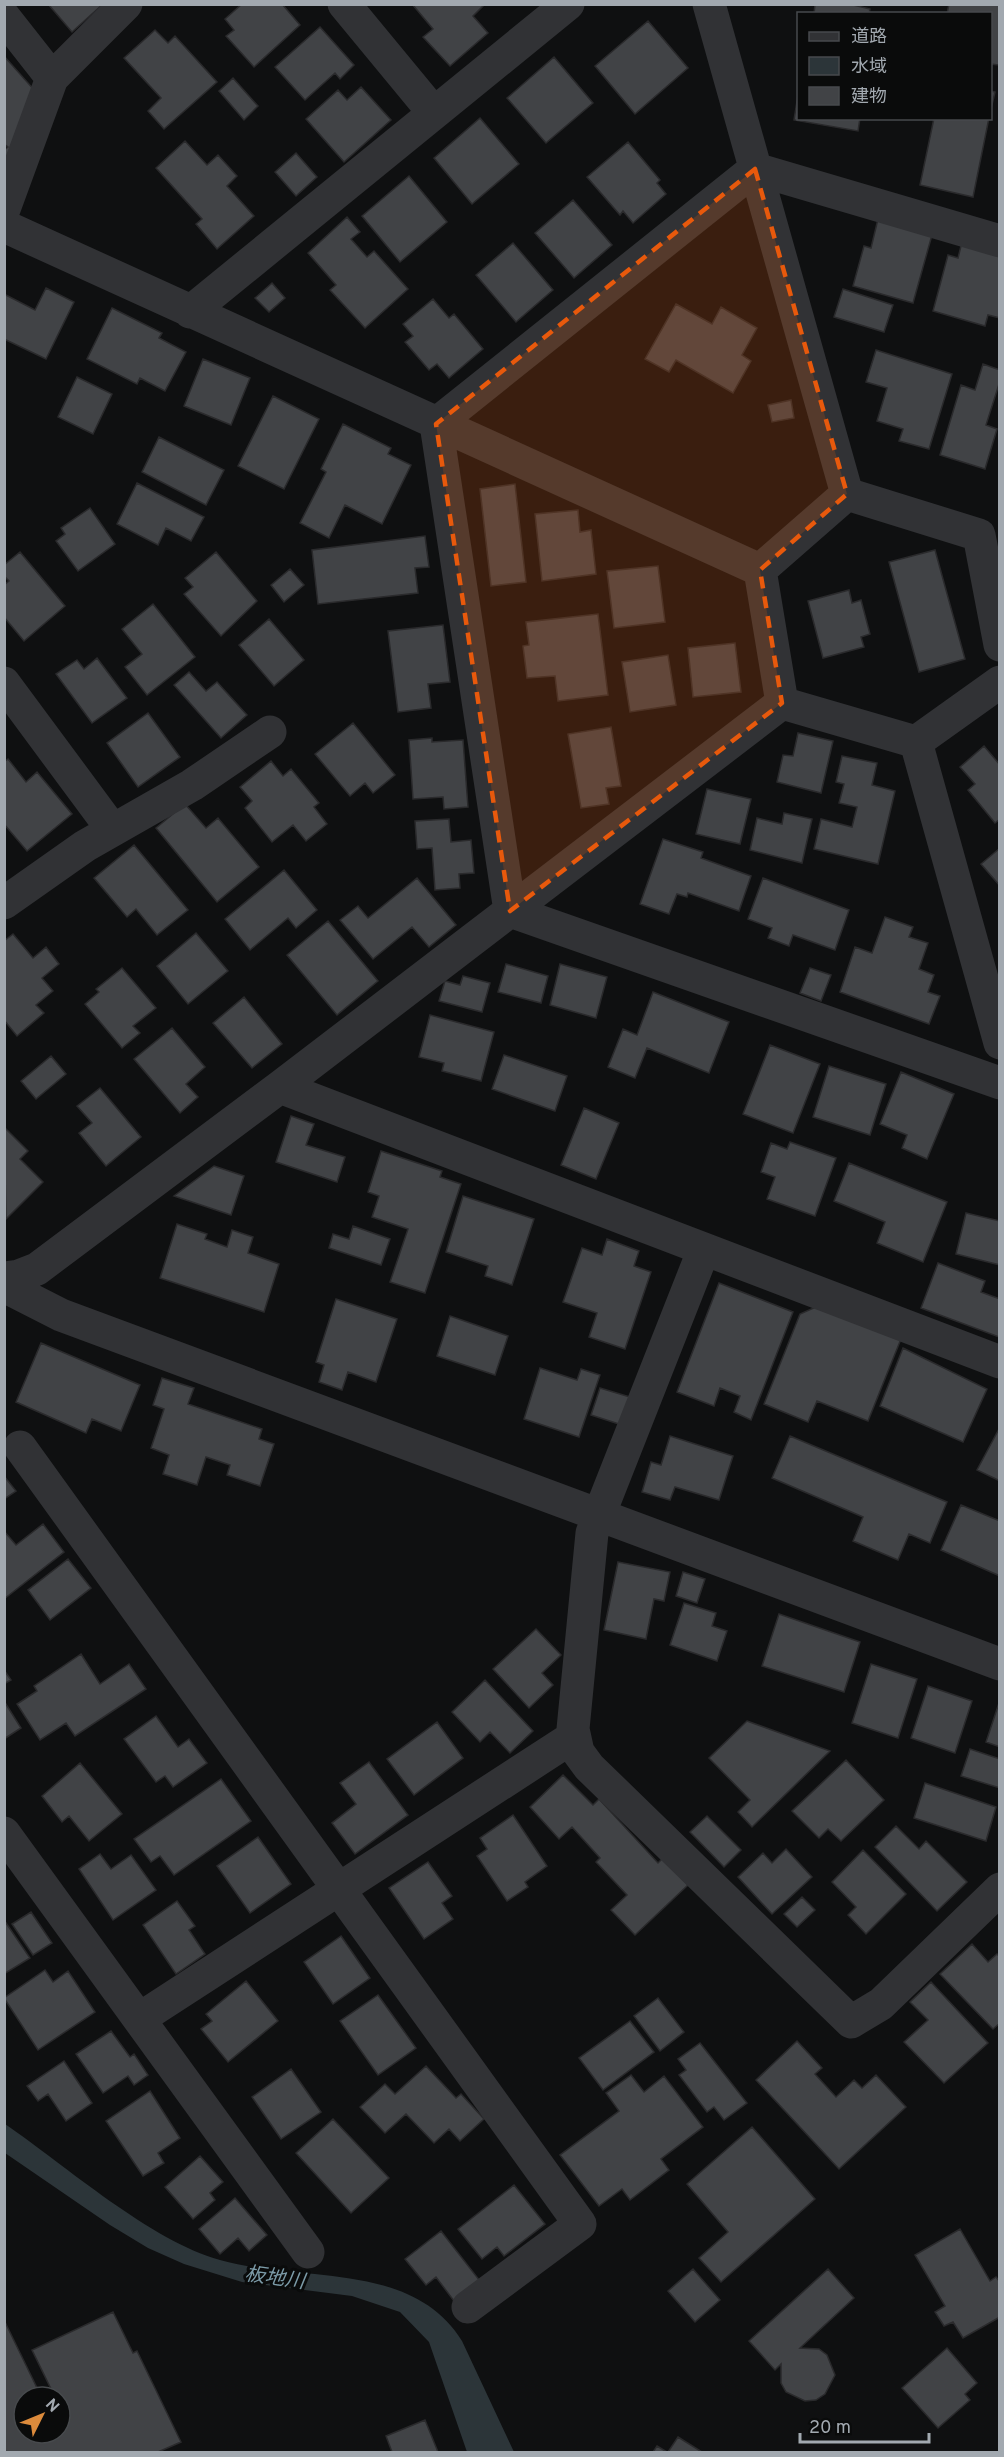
<svg xmlns="http://www.w3.org/2000/svg" width="1004" height="2457" viewBox="0 0 1004 2457" font-family="Overpass,'Noto Sans JP',sans-serif">
	<style>
		.water { fill: #2c3539 }
		.building { fill: #414346; stroke: #2a2a2c; stroke-width: 1.5; fill-rule: evenodd }
		.lines { fill: none; stroke-linecap: round; stroke-linejoin: round }
		.minor { stroke: #313235; stroke-width: 33 }
		.marked { fill: #e8590c; fill-opacity: 0.2; stroke: #e8590c; stroke-width: 4.5; stroke-dasharray: 12 8; stroke-linejoin: round }
		.labels { text-anchor: middle; stroke-width: 6; stroke-linejoin: round; paint-order: stroke }
		.water-label { font-size: 20px; font-style: italic; fill: #7c9ba8; stroke: #0a0b0b }
	</style>
	<rect width="100%" height="100%" fill="#0f1011"/>
	<!-- water -->
	<path class="water" d="M5,2124C66,2166 151,2241 220,2260C300,2283 412,2260 462,2341L514,2452H467L429,2342L400,2312L352,2296L242,2282L184,2264L148,2248L110,2225L5,2153Z"/>
	<!-- building -->
	<path class="building" d="M48,4H103L72,32Z
		M242,4H282L300,25L254,67L226,36L234,30L225,19Z
		M412,4H482L483,6L473,16L488,33L450,66L423,37L433,29Z
		M815,4H849L870,9L869,14H814Z
		M949,4H1000L999,65L990,64V14H947Z
		M648,21L688,68L635,114L595,66Z
		M320,27L354,65L340,79L335,73L305,100L275,67Z
		M155,30L168,43L175,36L217,82L164,129L148,111L161,98L124,58Z
		M4,56L44,101L4,181V150L8,147L4,144Z
		M554,57L593,103L546,143L507,98Z
		M233,78L258,106L244,120L219,91Z
		M361,87L391,120L344,162L306,119L338,90L347,100Z
		M990,91L995,92L990,113Z
		M798,95V118H860L858,131L794,120Z
		M480,118L519,164L472,204L434,158Z
		M934,118H989L973,197L920,185Z
		M185,141L207,165L218,155L237,176L227,186L254,216L217,249L196,224L202,219L156,168Z
		M628,142L660,180L657,183L666,194L633,223L623,211L620,215L587,177Z
		M296,153L317,177L296,196L275,172Z
		M409,176L447,222L400,262L362,216Z
		M573,200L612,245L574,278L535,233Z
		M347,217L360,232L351,239L367,257L374,251L408,289L365,328L330,290L336,285L308,253Z
		M878,219L932,235L913,303L853,286L864,246L871,248Z
		M962,242L1000,253V318L988,315L985,326L933,311L948,255L958,258Z
		M513,243L553,290L516,322L476,275Z
		M272,283L285,298L269,312L255,298Z
		M46,288L74,302L46,359L4,339V294L35,310Z
		M843,289L893,305L884,332L834,317Z
		M433,299L449,318L454,314L483,349L449,378L437,364L429,370L405,342L413,336L403,324Z
		M676,304L712,324L721,307L757,328L742,355L751,361L733,393L676,360L669,372L645,359Z
		M112,308L162,333L159,338L186,352L165,391L140,378L137,384L87,359Z
		M876,350L952,374L929,449L899,441L903,429L877,421L887,388L866,382Z
		M203,359L250,378L231,425L184,406Z
		M983,364L1000,370V381L986,425L997,429L985,469L940,455L961,385L975,390Z
		M77,377L112,394L93,434L58,417Z
		M273,396L319,419L284,489L238,466Z
		M791,400L794,418L772,422L768,405Z
		M343,424L391,448L388,454L411,465L382,524L345,505L329,538L300,523L326,472L321,469Z
		M159,437L224,470L206,505L142,472Z
		M137,483L204,517L191,541L166,528L158,545L117,524Z
		M515,484L526,582L491,586L480,489Z
		M90,508L115,544L78,571L56,541L65,534L61,528Z
		M578,510L580,532L591,530L596,574L542,581L535,514Z
		M425,536L429,567L415,568L418,593L318,604L312,550Z
		M935,550L965,659L919,672L889,562Z
		M20,552L65,606L24,641L4,617V585L9,581L4,576V565Z
		M216,552L257,601L221,636L184,594L193,587L185,578Z
		M658,566L665,622L614,628L607,571Z
		M290,569L304,585L284,602L271,585Z
		M849,590L852,603L861,600L870,634L861,637L864,647L823,658L808,601Z
		M153,604L195,657L147,695L125,667L142,654L122,629Z
		M598,614L608,695L558,701L555,676L527,678L523,646L529,645L526,622Z
		M269,619L304,660L274,686L239,645Z
		M443,625L450,682L428,684L431,708L398,712L388,631Z
		M735,643L741,692L693,697L688,648Z
		M668,655L676,705L630,712L622,662Z
		M97,658L127,698L92,723L56,674L77,660L84,669Z
		M189,672L206,691L217,682L247,715L221,738L174,685Z
		M148,713L180,757L138,787L107,743Z
		M353,723L395,775L373,793L365,783L350,796L315,754Z
		M611,727L621,786L606,788L609,804L581,808L568,734Z
		M798,733L833,741L821,793L777,782L783,755L793,756Z
		M432,738V742L463,740L468,807L444,809L443,797L413,799L409,740Z
		M984,746L1000,765V819L995,823L968,790L975,784L960,767Z
		M842,756L877,763L872,785L895,791L878,864L814,849L821,819L852,827L857,807L839,803L844,784L836,782Z
		M8,759L26,782L37,772L72,814L27,851L4,824V762Z
		M271,761L283,776L291,769L319,803L314,807L327,824L306,841L293,825L272,842L245,808L252,801L240,787Z
		M707,789L751,799L740,844L696,834Z
		M185,804L206,828L218,818L259,867L217,902L156,828Z
		M784,813L812,819L802,863L750,850L757,818L782,824Z
		M449,819L451,842L471,840L474,873L459,874L460,888L435,890L432,848L417,849L415,821Z
		M663,839L703,852L701,858L751,876L739,911L688,893L687,897L677,894L669,914L640,904Z
		M134,845L188,910L157,935L136,909L127,917L94,878Z
		M1000,848V886L981,864Z
		M284,870L317,910L296,928L288,918L250,950L225,919Z
		M417,878L456,925L429,947L412,927L373,959L340,920L358,906L368,918Z
		M763,878L849,910L835,950L793,935L789,946L768,938L772,928L748,919Z
		M885,917L913,927L909,937L928,943L919,969L934,975L928,992L940,996L929,1024L840,992L855,947L872,953Z
		M328,921L378,981L337,1015L287,955Z
		M196,933L228,971L188,1004L157,966Z
		M13,934L33,958L46,947L59,964L42,978L53,991L36,1005L44,1013L17,1036L4,1020V941Z
		M506,964L548,976L541,1003L498,992Z
		M560,964L607,977L596,1018L550,1005Z
		M122,968L156,1008L133,1026L140,1033L122,1048L85,1004L99,992L96,989Z
		M810,968L831,975L821,1001L800,993Z
		M463,976L490,983L482,1012L439,1001L445,981L460,985Z
		M653,992L729,1022L709,1073L647,1048L635,1078L608,1067L623,1029L637,1035Z
		M244,997L282,1044L252,1068L213,1023Z
		M430,1015L494,1032L481,1081L442,1071L444,1063L419,1057Z
		M172,1028L205,1067L186,1084L198,1097L180,1113L134,1059Z
		M770,1045L820,1064L793,1133L743,1114Z
		M504,1055L567,1076L555,1111L492,1089Z
		M51,1056L66,1074L36,1099L21,1081Z
		M829,1066L886,1084L870,1135L813,1117Z
		M901,1072L954,1094L927,1159L902,1148L907,1135L880,1124Z
		M100,1088L141,1137L106,1166L79,1133L92,1123L77,1106Z
		M584,1108L619,1123L596,1179L561,1165Z
		M291,1116L314,1124L306,1145L345,1157L337,1182L276,1162Z
		M4,1127L28,1151L20,1159L43,1182L6,1219Z
		M790,1142L836,1158L815,1216L767,1199L775,1177L761,1172L771,1143L787,1149Z
		M381,1151L442,1171L440,1177L461,1184L425,1293L390,1282L408,1229L372,1217L379,1196L368,1192Z
		M849,1163L947,1202L923,1262L877,1243L885,1222L834,1201Z
		M214,1166L244,1176L231,1215L174,1196Z
		M463,1196L534,1219L512,1285L485,1276L488,1266L446,1252Z
		M966,1213L1000,1221V1265L956,1254Z
		M177,1224L207,1234L205,1239L227,1247L232,1230L253,1237L248,1253L279,1264L264,1312L160,1278Z
		M353,1226L390,1239L381,1265L329,1248L333,1234L349,1239Z
		M607,1239L639,1251L634,1266L651,1272L625,1349L589,1337L597,1313L563,1302L582,1248L602,1255Z
		M938,1263L985,1281L981,1292L1000,1299L999,1337L921,1308Z
		M719,1283L793,1312L751,1420L734,1412L740,1396L720,1388L714,1406L677,1392Z
		M336,1299L397,1319L376,1382L348,1372L342,1390L319,1382L324,1365L316,1362Z
		M818,1306L901,1339L868,1421L817,1401L808,1422L764,1404L800,1314Z
		M450,1316L508,1336L495,1375L437,1356Z
		M41,1343L140,1385L121,1431L92,1419L86,1433L16,1402Z
		M903,1348L987,1389L963,1442L880,1406Z
		M540,1368L577,1380L581,1369L600,1375L579,1437L524,1419Z
		M162,1378L194,1388L188,1404L262,1429L259,1439L274,1444L260,1486L227,1475L230,1465L206,1457L197,1485L163,1474L169,1455L151,1448L164,1409L153,1405Z
		M600,1388L630,1397L622,1425L591,1415Z
		M1000,1427V1481L977,1470Z
		M670,1436L733,1456L719,1500L675,1487L670,1500L642,1492L651,1462L661,1465Z
		M790,1436L947,1502L930,1543L909,1534L898,1560L853,1541L863,1517L772,1478Z
		M4,1476L16,1491L4,1499Z
		M961,1505L1000,1521V1576L941,1550Z
		M43,1524L64,1552L4,1599V1531L16,1545Z
		M68,1559L91,1588L50,1620L28,1590Z
		M618,1562L670,1572L664,1601L654,1599L646,1639L604,1630Z
		M683,1572L705,1579L697,1603L676,1596Z
		M684,1603L716,1613L712,1626L727,1631L717,1661L670,1645Z
		M779,1614L860,1642L844,1692L762,1666Z
		M536,1629L561,1655L542,1673L553,1685L529,1708L493,1669Z
		M81,1654L100,1684L129,1664L146,1689L75,1736L66,1723L40,1740L17,1704L37,1691L34,1686Z
		M871,1664L917,1679L898,1738L852,1723Z
		M4,1670L11,1680L4,1684Z
		M485,1680L533,1731L510,1753L490,1732L480,1742L452,1712Z
		M928,1686L972,1701L955,1753L911,1738Z
		M1000,1700V1747L986,1742Z
		M4,1701L21,1728L4,1739Z
		M156,1716L178,1747L189,1739L207,1763L173,1787L165,1776L156,1782L124,1739Z
		M747,1721L830,1751L752,1827L738,1812L750,1800L709,1758Z
		M437,1722L463,1758L414,1795L387,1759Z
		M970,1749L1000,1759V1788L961,1776Z
		M846,1760L884,1800L841,1841L828,1829L819,1838L792,1811Z
		M369,1762L408,1815L355,1854L332,1823L356,1804L340,1783Z
		M80,1763L122,1814L89,1841L69,1816L62,1822L42,1796Z
		M563,1775L593,1805L599,1799L658,1863L663,1858L688,1885L635,1935L611,1910L627,1895L596,1862L600,1858L572,1827L559,1839L530,1807Z
		M221,1779L251,1821L174,1875L160,1856L151,1862L134,1839Z
		M925,1783L996,1807L986,1841L914,1818Z
		M513,1815L547,1866L525,1882L528,1887L507,1901L477,1856L487,1849L480,1838Z
		M707,1816L741,1850L724,1867L690,1832Z
		M896,1826L919,1849L926,1841L967,1882L937,1911L875,1847Z
		M258,1837L291,1884L250,1913L217,1866Z
		M786,1849L812,1877L772,1914L738,1877L763,1853L772,1863Z
		M863,1850L906,1894L866,1934L848,1915L856,1907L832,1882Z
		M100,1854L111,1869L131,1855L156,1890L113,1920L79,1869Z
		M428,1862L452,1896L442,1903L453,1919L424,1939L389,1888Z
		M802,1897L815,1910L797,1927L784,1914Z
		M177,1901L195,1926L189,1930L205,1954L176,1974L143,1925Z
		M31,1912L52,1943L33,1955L12,1924Z
		M4,1920L30,1958L4,1974Z
		M341,1936L370,1978L333,2004L304,1962Z
		M972,1944L988,1962L997,1954L1000,1957V2023L993,2029L940,1974Z
		M45,1970L53,1982L68,1971L95,2012L38,2050L4,1998Z
		M246,1981L278,2021L228,2062L201,2029L212,2021L206,2014Z
		M931,1982L988,2043L944,2083L904,2042L928,2020L910,2002Z
		M378,1995L416,2048L378,2075L340,2021Z
		M658,1998L684,2032L660,2051L634,2016Z
		M630,2021L654,2052L603,2090L579,2058Z
		M111,2031L130,2057L134,2054L148,2075L134,2085L128,2076L103,2093L76,2054Z
		M797,2041L822,2068L815,2074L836,2097L854,2080L862,2088L876,2075L906,2107L839,2169L756,2080Z
		M700,2043L747,2103L724,2120L714,2107L707,2112L679,2075L686,2070L678,2059Z
		M64,2061L92,2103L66,2121L48,2094L38,2101L27,2086Z
		M426,2066L456,2098L461,2094L484,2119L460,2141L449,2129L434,2143L406,2114L385,2133L360,2107L385,2084L395,2094Z
		M291,2069L321,2112L281,2139L252,2097Z
		M631,2075L644,2092L664,2076L703,2127L661,2159L669,2170L630,2200L622,2189L599,2206L560,2155L619,2111L606,2093Z
		M150,2091L180,2138L158,2153L164,2163L143,2176L106,2121Z
		M333,2119L389,2178L351,2213L296,2153Z
		M752,2127L815,2199L721,2282L699,2258L728,2232L687,2184Z
		M200,2156L223,2182L210,2193L215,2200L193,2219L165,2187Z
		M514,2185L545,2224L504,2256L497,2247L482,2259L458,2229Z
		M235,2198L267,2235L249,2251L238,2238L220,2254L199,2229Z
		M960,2229L990,2281L996,2277L1000,2282V2317L963,2338L953,2322L944,2326L935,2312L945,2306L915,2255Z
		M441,2231L480,2281L454,2301L436,2277L426,2285L405,2259Z
		M693,2269L720,2300L695,2322L668,2291Z
		M828,2269L854,2298L800,2348L819,2349L827,2355L835,2375L825,2394L816,2400L805,2401L786,2392L781,2383V2364L775,2370L749,2341Z
		M113,2312L133,2353L137,2351L181,2442L158,2452H4V2320L41,2396L52,2391L32,2350ZM24,2397H60V2433H24Z
		M947,2348L977,2383L965,2394L970,2400L938,2428L902,2388Z
		M425,2420L438,2452H392L386,2436Z
		M678,2437L702,2452H668Z
		M657,2446L667,2452H653Z"/>
	<g class="lines">
		<!-- minor -->
		<path class="minor" d="M344,4L434,113
			M709,4L847,494
			M4,17L52,78
			M4,209L52,78L126,4
			M4,226L760,570
			M1000,241L755,169L436,424L510,911L1000,1083
			M190,312L568,4
			M847,494L760,570L782,703L916,742L1000,682
			M847,494L979,535L1000,645
			M4,683L112,829
			M916,742L1000,1043
			M4,903L85,846L192,785L270,732
			M280,1087L1000,1362
			M704,1249L592,1533L573,1729L578,1752L589,1767L851,2022L881,2004L1000,1889
			M4,1278L19,1276L37,1269L280,1087L782,703
			M4,1286L61,1315L1000,1664
			M20,1447L580,2224L468,2307
			M4,1833L308,2252
			M139,2019L573,1737"/>
	</g>
	<!-- marked area -->
	<path class="marked" d="M755,169L847,494L760,570L782,703L510,911L436,424Z"/>
	<g class="labels">
		<!-- water labels -->
		<g class="water-label">
			<text transform="translate(275 2277) rotate(8)" y="7">板地川</text>
		</g>
	</g>
	<!-- border -->
	<rect width="1004" height="2457" fill="none" stroke="#a2a9b0" stroke-width="12"/>
	<!-- legend -->
	<rect x="797" y="12" width="195" height="108" fill="#0a0b0b" stroke="#474a4d" stroke-width="1.5"/>
	<rect x="809" y="32" width="30" height="9" fill="#313235" stroke="#474a4d" stroke-width="1.5"/>
	<text x="851" y="42" font-size="18" fill="#a2a9b0">道路</text>
	<rect x="809" y="57" width="30" height="18" fill="#2c3539" stroke="#474a4d" stroke-width="1.5"/>
	<text x="851" y="72" font-size="18" fill="#a2a9b0">水域</text>
	<rect x="809" y="87" width="30" height="18" fill="#414346" stroke="#474a4d" stroke-width="1.5"/>
	<text x="851" y="102" font-size="18" fill="#a2a9b0">建物</text>
	<!-- north arrow -->
	<g transform="translate(42 2415) rotate(47)"><circle r="28" fill="#0a0b0b" stroke="#474a4d" stroke-width="1.5"/>
	<path d="M0-4.5L10 22L0 15L-10 22Z" fill="#dc8b3c"/>
	<text y="-9" font-size="16" font-weight="bold" text-anchor="middle" fill="#a2a9b0">N</text>
	</g>
	<!-- scale -->
	<path d="M800 2433v9h129v-9" fill="none" stroke="#a2a9b0" stroke-width="3"/>
	<text x="809" y="2433" font-size="18" fill="#a2a9b0" stroke="#0a0b0b" stroke-width="4.5" paint-order="stroke">20 m</text>
</svg>
